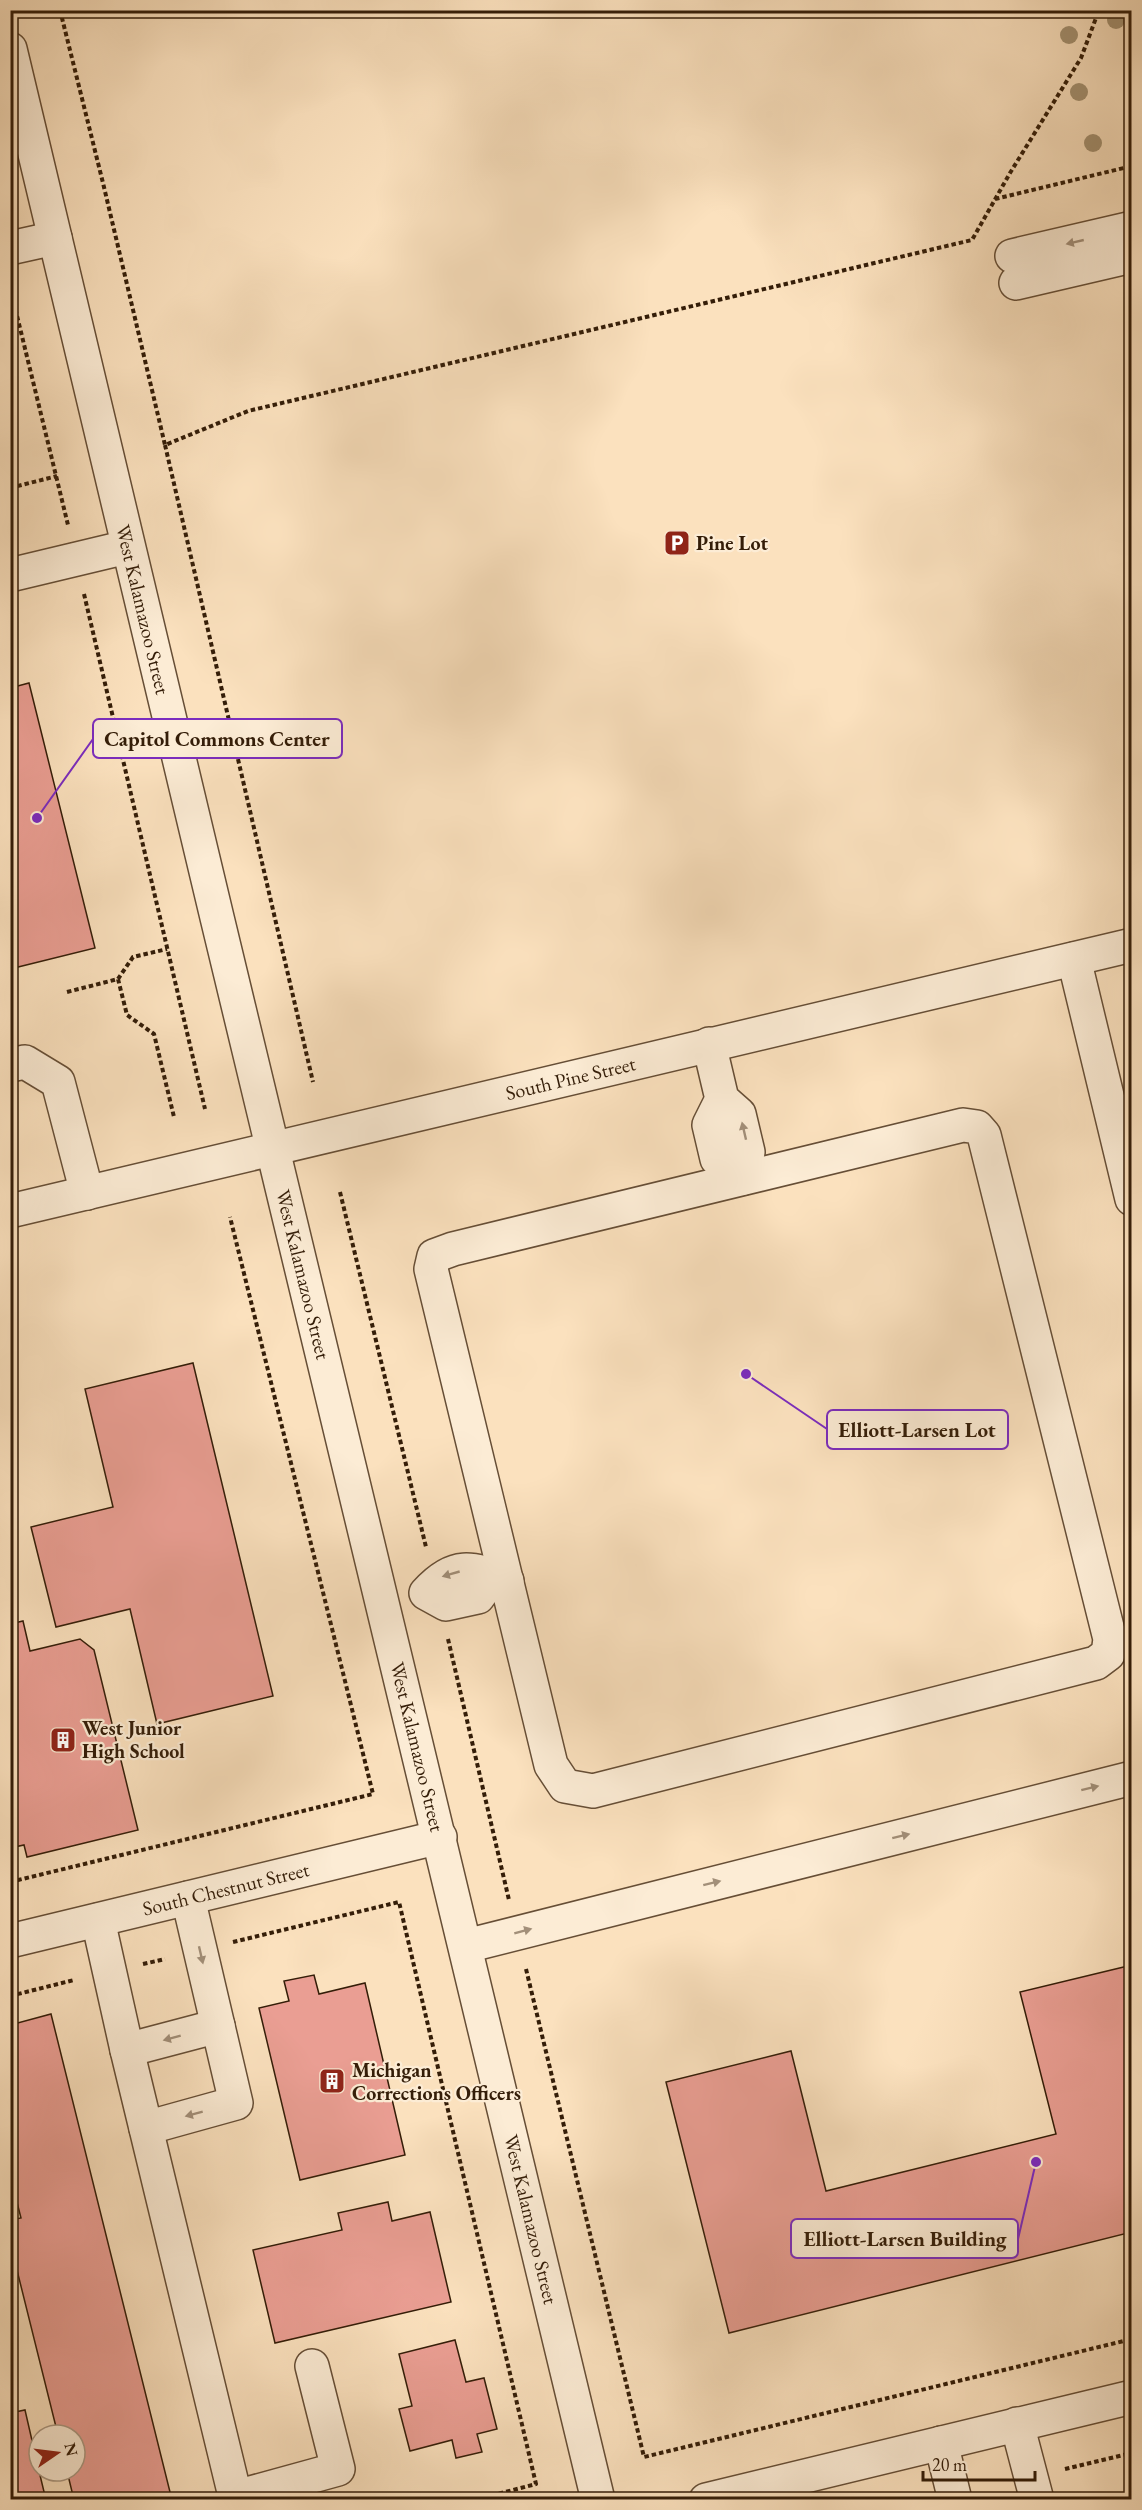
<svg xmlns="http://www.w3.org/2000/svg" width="1142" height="2510" viewBox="0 0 1142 2510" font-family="'EB Garamond',serif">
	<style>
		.building { fill: #ea9e93; stroke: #341d08; stroke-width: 1.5 }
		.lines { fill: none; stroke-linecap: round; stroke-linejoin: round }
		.minor-casing { stroke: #664e36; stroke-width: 36 }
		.path { stroke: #341d08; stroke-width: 4; stroke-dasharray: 4.5 3; stroke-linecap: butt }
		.minor { stroke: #fcecd5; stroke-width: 33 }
		.tree { fill: #a49171 }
		.oneway { fill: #a28f79 }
		.labels { text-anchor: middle; stroke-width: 4.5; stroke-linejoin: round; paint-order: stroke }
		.poi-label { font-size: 20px; font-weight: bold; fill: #341d08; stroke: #fcecd5; text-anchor: start }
		.street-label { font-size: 20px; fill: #341d08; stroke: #fcecd5 }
		.leader { fill: none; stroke: #7b2cbf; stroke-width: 2 }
		.callout-dot { fill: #7b2cbf; stroke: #fcecd5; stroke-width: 2 }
		.callout { fill: #fcecd5; stroke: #7b2cbf; stroke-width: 2 }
		.callout-label { font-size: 21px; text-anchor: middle; font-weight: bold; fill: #341d08 }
	</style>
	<rect width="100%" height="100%" fill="#fbe1be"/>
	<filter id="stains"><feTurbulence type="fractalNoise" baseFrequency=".00333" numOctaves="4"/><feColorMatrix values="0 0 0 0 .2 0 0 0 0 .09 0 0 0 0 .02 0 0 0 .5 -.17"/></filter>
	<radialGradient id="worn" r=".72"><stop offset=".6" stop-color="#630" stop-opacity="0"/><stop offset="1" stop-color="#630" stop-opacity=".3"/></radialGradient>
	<!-- building -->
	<path class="building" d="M29,683L95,948L10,969V688Z
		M193,1363L273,1696L157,1724L130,1609L56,1627L31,1527L113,1507L85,1389Z
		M23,1621L30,1651L80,1639L94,1650L138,1830L27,1857L24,1845L10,1848V1624Z
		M1132,1965V2232L729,2333L666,2082L791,2051L826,2191L1056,2134L1020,1992Z
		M314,1975L319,1994L365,1983L405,2155L300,2180L259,2008L289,2001L284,1981Z
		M51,2014L172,2500H74L67,2471H75V2435H58L10,2242V2220L21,2218L10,2175V2025Z
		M388,2202L392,2221L430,2212L451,2302L275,2343L253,2250L342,2230L338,2213Z
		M455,2340L466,2382L484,2378L497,2429L477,2434L482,2452L456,2458L452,2440L410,2451L399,2409L412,2406L399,2354Z
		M25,2410L39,2471L46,2500H10V2413Z"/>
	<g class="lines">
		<!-- minor casing -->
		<g class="minor-casing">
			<g id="minor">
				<path id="s1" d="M10,49C202,867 404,1682 598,2500"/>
				<path d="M10,248L55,238"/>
				<path d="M1012,256L1132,228"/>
				<path d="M1016,283L1132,256"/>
				<path d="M10,575L127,547"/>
				<path d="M1074,959L1132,1199"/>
				<path d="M709,1044L722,1099L739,1114L748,1152L743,1178L717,1159L709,1125L722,1099"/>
				<path d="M10,1065L25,1062L58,1082L87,1193"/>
				<path d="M963,1125L977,1127L984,1135L1110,1639L1108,1654L1096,1663L593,1791L565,1786L551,1765L431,1269L434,1256L453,1249Z"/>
				<path id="s2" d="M10,1211L1132,945"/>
				<path d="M494,1575L478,1597L446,1604L426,1593C454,1562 471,1567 507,1581"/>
				<path d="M98,1920L127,2050L236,2500"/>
				<path id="s3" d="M10,1941L440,1837"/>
				<path d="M466,1946L1132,1778"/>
				<path d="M127,2050L218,2026"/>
				<path d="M146,2128L236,2103L188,1898"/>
				<path d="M1017,2424L1037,2500"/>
				<path d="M941,2443L955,2500"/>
				<path d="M236,2497L338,2469L312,2366"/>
				<path d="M706,2500L1132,2397"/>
			</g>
		</g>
		<!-- path -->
		<path class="path" d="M60,10L103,183L165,445L248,411L972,240L1010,173L1081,58L1099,10
			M995,199L1132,166
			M10,287L68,525
			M165,445L313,1082
			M10,488L57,476
			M84,594L205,1109
			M118,979L127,1015L154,1034L174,1117
			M67,992L118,979L133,957L167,949
			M340,1192L426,1547
			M448,1639L509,1900
			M10,1882L373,1794L230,1217
			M233,1942L399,1902L536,2484L474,2500
			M143,1964L165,1959
			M526,1969L644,2457L1132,2339
			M10,1996L74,1980
			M1065,2469L1132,2453"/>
		<!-- minor -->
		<use href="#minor" class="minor"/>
	</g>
	<!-- trees -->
	<g class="tree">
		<circle cx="1116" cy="20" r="9"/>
		<circle cx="1069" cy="35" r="9"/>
		<circle cx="1079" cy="92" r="9"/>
		<circle cx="1093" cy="143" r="9"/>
	</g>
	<!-- one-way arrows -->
	<defs><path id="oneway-solid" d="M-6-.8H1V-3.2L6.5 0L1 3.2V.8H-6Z" transform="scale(1.5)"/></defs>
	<g class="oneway">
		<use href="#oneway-solid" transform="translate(1075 242) rotate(167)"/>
		<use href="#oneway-solid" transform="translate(744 1131) rotate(-103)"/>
		<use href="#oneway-solid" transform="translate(451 1574) rotate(164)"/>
		<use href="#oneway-solid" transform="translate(1090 1788) rotate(-14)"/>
		<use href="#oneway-solid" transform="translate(901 1836) rotate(-14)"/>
		<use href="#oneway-solid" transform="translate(712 1883) rotate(-14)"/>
		<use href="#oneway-solid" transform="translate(523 1931) rotate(-15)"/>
		<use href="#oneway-solid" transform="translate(201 1955) rotate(77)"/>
		<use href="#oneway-solid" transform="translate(172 2038) rotate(165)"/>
		<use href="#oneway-solid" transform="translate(194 2114) rotate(165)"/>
	</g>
	<!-- icons -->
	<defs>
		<g id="parking-square" transform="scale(1.35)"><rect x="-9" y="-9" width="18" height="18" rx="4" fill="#8f2418" stroke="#fcecd5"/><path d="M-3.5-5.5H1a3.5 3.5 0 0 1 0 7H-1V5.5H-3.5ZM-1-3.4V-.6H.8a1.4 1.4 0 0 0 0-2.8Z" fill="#fff"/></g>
		<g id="building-square" transform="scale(1.35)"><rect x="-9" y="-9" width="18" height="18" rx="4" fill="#8f2418" stroke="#fcecd5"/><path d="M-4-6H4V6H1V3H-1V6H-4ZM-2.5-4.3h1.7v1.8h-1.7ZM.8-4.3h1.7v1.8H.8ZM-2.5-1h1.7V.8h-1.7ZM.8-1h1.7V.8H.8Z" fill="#fff"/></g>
	</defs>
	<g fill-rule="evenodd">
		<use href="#parking-square" x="677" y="543"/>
		<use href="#building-square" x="63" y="1740"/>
		<use href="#building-square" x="332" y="2081"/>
	</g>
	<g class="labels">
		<!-- poi labels -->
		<g class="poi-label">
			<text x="696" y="550">Pine Lot</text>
			<text x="82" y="1735">West Junior<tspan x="82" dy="23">High School</tspan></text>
			<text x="352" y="2077">Michigan<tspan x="352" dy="23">Corrections Officers</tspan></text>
		</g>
		<!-- street labels -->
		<g class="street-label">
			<text dy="7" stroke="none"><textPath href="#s1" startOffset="576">West Kalamazoo Street</textPath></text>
			<text dy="7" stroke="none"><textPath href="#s2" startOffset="576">South Pine Street</textPath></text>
			<text dy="7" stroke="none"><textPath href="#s1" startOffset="1260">West Kalamazoo Street</textPath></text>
			<text dy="7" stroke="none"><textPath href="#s1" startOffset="1746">West Kalamazoo Street</textPath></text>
			<text dy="7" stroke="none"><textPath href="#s3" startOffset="222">South Chestnut Street</textPath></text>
			<text dy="7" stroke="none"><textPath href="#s1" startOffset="2232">West Kalamazoo Street</textPath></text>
		</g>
	</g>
	<!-- callouts -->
	<path class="leader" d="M37 818L93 739M746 1374L827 1429M1036 2162L1018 2239"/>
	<g class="callout-dot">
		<circle cx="37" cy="818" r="6"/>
		<circle cx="746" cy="1374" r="6"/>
		<circle cx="1036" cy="2162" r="6"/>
	</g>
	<g class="callout">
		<rect x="93" y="719" width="249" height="39" rx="6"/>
		<rect x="827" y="1410" width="181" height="39" rx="6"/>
		<rect x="791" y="2219" width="227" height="39" rx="6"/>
	</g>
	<g class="callout-label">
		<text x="217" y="746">Capitol Commons Center</text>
		<text x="917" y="1437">Elliott-Larsen Lot</text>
		<text x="905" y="2246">Elliott-Larsen Building</text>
	</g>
	<!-- margin -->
	<rect width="1142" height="2510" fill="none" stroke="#fbe1be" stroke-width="36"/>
	<rect x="12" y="12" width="1118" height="2486" fill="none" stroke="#341d08" stroke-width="3"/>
	<rect x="18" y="18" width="1106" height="2474" fill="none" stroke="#341d08" stroke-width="1.5"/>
	<!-- north arrow -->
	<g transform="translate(57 2453) rotate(76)"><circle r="28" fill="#fcecd5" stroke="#ac9983" stroke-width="1.5"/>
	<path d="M0-4.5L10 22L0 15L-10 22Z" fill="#8f2418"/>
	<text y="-9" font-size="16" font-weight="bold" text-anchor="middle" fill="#341d08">N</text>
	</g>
	<!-- scale -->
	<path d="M923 2471v9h112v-9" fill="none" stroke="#341d08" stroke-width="3"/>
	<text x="932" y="2471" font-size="18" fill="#341d08" stroke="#fcecd5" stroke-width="4.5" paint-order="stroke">20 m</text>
	<rect width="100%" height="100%" filter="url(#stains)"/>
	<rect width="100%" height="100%" fill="url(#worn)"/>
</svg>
